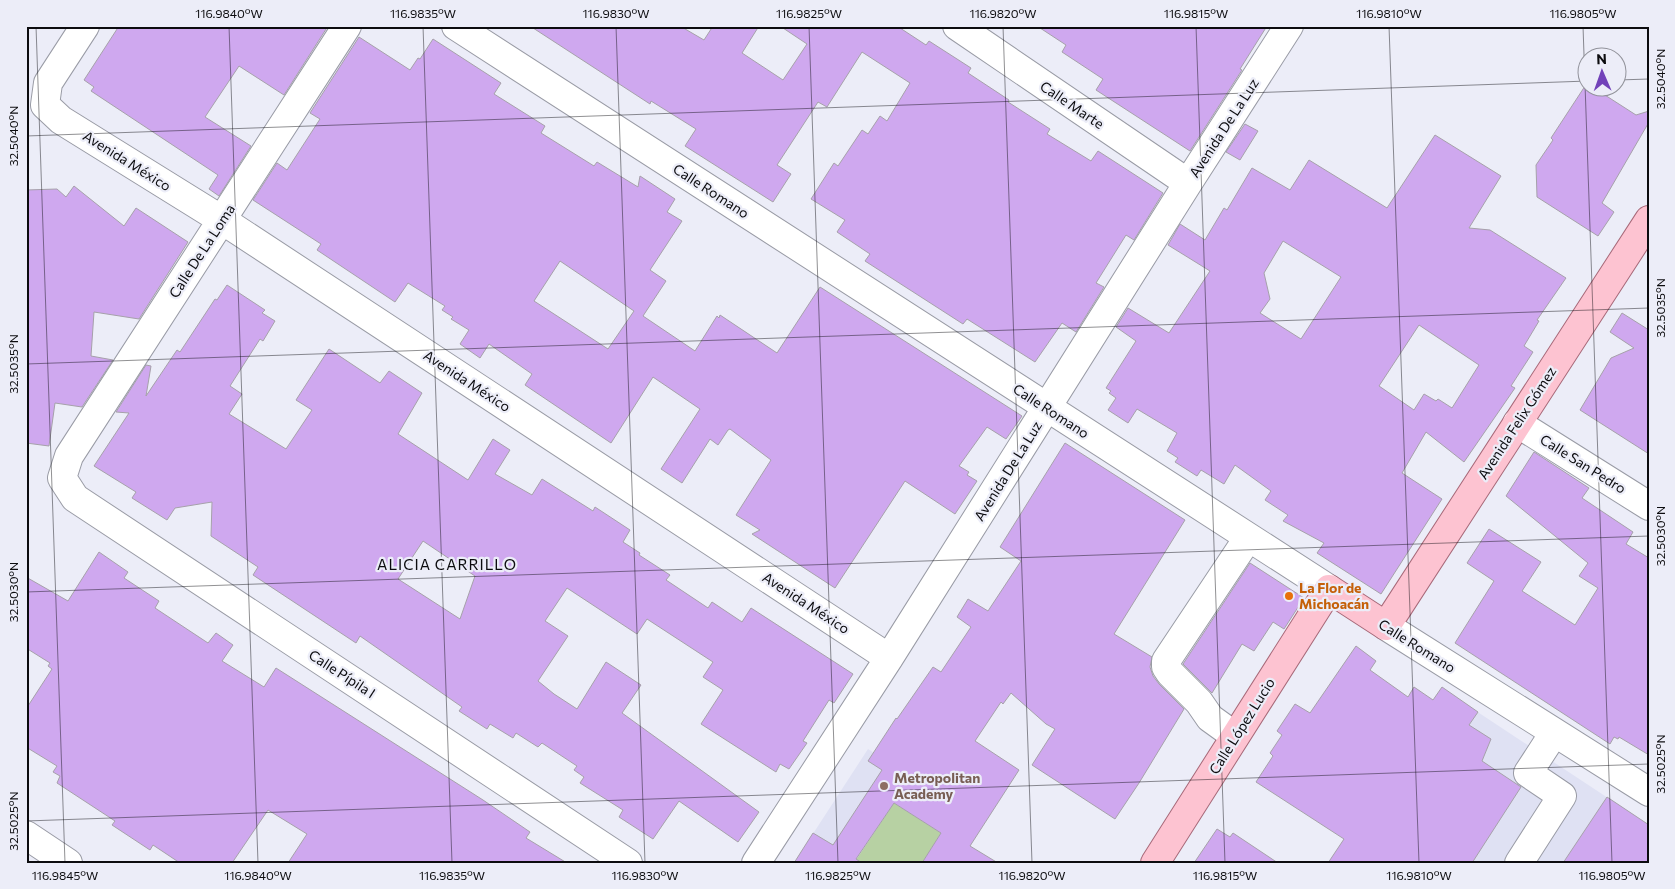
<svg xmlns="http://www.w3.org/2000/svg" width="1675" height="889" viewBox="0 0 1675 889" font-family="Commissioner,sans-serif">
	<style>
		.built { fill: #dfe1f3 }
		.green { fill: #b7d1a3 }
		.building { fill: #cfa8ef; stroke: #a6a1aa; fill-rule: evenodd }
		.lines { fill: none; stroke-linecap: round; stroke-linejoin: round }
		.minor-casing { stroke: #999ba5; stroke-width: 30 }
		.major-casing { stroke: #a76979; stroke-width: 30 }
		.minor { stroke: #fff; stroke-width: 28 }
		.major { stroke: #fdc3d1; stroke-width: 28 }
		.ticks { fill: none; stroke: #0c0c0f; stroke-width: 1; stroke-opacity: 0.45 }
		.food-dot { fill: #e8710a; stroke: #ecedf8; stroke-width: 2 }
		.education-dot { fill: #8d6e63; stroke: #ecedf8; stroke-width: 2 }
		.labels { text-anchor: middle; stroke-width: 4.5; stroke-linejoin: round; paint-order: stroke }
		.street-label { font-size: 14px; fill: #0c0c0f; stroke: #ecedf8 }
		.food-label { font-size: 14px; font-weight: bold; fill: #c56008; stroke: #ecedf8; text-anchor: start }
		.education-label { font-size: 14px; font-weight: bold; fill: #785e54; stroke: #ecedf8; text-anchor: start }
		.neighbourhood-label { font-size: 15px; letter-spacing: 1px; fill: #0c0c0f; stroke: #ecedf8 }
		.neatline { fill: none; stroke: #0c0c0f; stroke-width: 2 }
		.ticks-label { font-size: 12px; text-anchor: middle; fill: #0c0c0f }
	</style>
	<rect width="100%" height="100%" fill="#ecedf8"/>
	<!-- built -->
	<path class="built" d="M1464,703L1649,825V863H1359Z
		M868,749L983,824L957,863H794Z"/>
	<!-- green -->
	<path class="green" d="M894,803L941,833L922,863H854Z"/>
	<!-- building -->
	<path class="building" d="M119,26H328L284,95L239,66L205,117L251,146L219,196L209,189L218,175L91,91L94,87L84,80Z
		M530,26H680L704,40L713,26H759L742,53L783,80L807,44L780,26H897L926,45L929,41L971,68L968,73L1009,100L1008,102L1050,129L1047,134L1091,161L1098,151L1163,193L1134,240L1126,235L1096,283L1104,287L1076,332L1062,323L1035,362L967,319L963,324L865,261L870,254L837,232L845,220L811,199L834,163L838,166L862,130L868,134L880,116L887,121L910,83L862,52L827,107L818,102L777,165L791,174L773,202L685,146L696,129L651,101L650,104Z
		M1037,26H1267L1240,69L1242,70L1190,151L1096,90L1103,79L1062,52L1066,45Z
		M359,37L410,70L418,58L420,59L433,39L501,83L494,94L545,126L541,133L594,166L597,162L638,187L640,176L675,199L667,212L682,221L650,270L666,281L643,316L695,351L717,316L719,318L720,315L777,353L820,287L1022,416L1006,439L987,427L959,466L969,472L967,475L977,481L955,514L905,481L835,588L752,534L760,530L736,515L771,460L730,429L728,430L718,445L710,439L682,483L661,469L700,409L653,377L611,443L525,385L532,374L489,344L480,358L460,344L469,330L451,319L453,317L442,310L445,306L408,283L395,302L317,250L321,244L253,200L277,163L287,170L320,119L310,113ZM560,261L634,311L608,349L534,301Z
		M1587,83L1588,88H1594L1636,115L1649,111V122L1602,203L1614,212L1598,236L1537,197L1536,165L1553,140L1551,138Z
		M1245,124L1258,131L1240,160L1226,152Z
		M1435,135L1501,176L1469,228L1490,230L1566,278L1537,320L1539,321L1524,346L1533,352L1511,386L1515,388L1464,462L1426,432L1402,473L1442,499L1381,594L1317,553L1324,543L1283,521L1288,515L1265,500L1271,491L1235,465L1224,484L1201,470L1197,476L1175,462L1178,458L1167,451L1177,433L1137,409L1128,423L1108,410L1116,398L1109,393L1111,391L1106,388L1136,341L1116,327L1128,308L1169,333L1210,271L1168,245L1180,224L1205,240L1224,208L1227,210L1252,168L1290,190L1309,160L1387,208ZM1283,241L1341,277L1301,339L1260,313L1270,299L1264,273ZM1419,325L1479,365L1452,408L1438,399L1436,401L1424,394L1414,410L1379,386Z
		M74,186L124,226L136,208L188,242L139,319L94,312L91,356L113,360L82,407L55,403L49,446L26,443V190L57,189L66,197Z
		M227,285L265,310L262,313L275,321L263,341L260,339L230,386L242,394L229,414L286,449L312,410L296,400L329,349L380,383L389,371L422,393L398,434L468,480L493,439L510,450L495,474L532,495L542,479L593,511L595,507L630,530L623,542L640,553L639,555L670,575L666,580L708,608L712,602L742,622L751,608L853,674L834,703L829,700L803,741L807,743L789,769L780,764L776,772L701,724L723,690L703,677L713,662L647,619L637,634L567,588L545,621L568,636L538,681L554,694L577,709L606,662L641,685L622,713L759,812L738,842L679,801L653,839L619,817L623,810L580,783L584,777L574,770L577,766L542,743L538,747L516,733L513,738L490,724L487,729L459,711L462,707L360,636L356,643L253,575L258,567L211,536L212,502L175,508L167,520L132,498L136,492L94,466L129,413L116,412L146,365L151,366L146,396L177,350L180,352L215,299L217,300ZM423,541L475,576L460,619L398,579Z
		M1622,313L1649,330V454L1580,410L1611,358L1634,348L1610,332Z
		M1065,443L1185,520L1114,634L1152,657L1150,667L1153,676L1159,684L1184,709L1139,783L1115,819L1032,765L1055,729L1046,724L1011,693L1003,704L1001,702L975,741L1019,770L970,846L998,863H922L941,833L894,803L856,859L862,863H794L813,833L833,845L882,770L868,761L896,718L897,719L933,667L941,672L971,627L957,617L968,599L988,611L1021,561L1000,547Z
		M1534,452L1589,488L1582,498L1633,532L1626,544L1649,558V755L1619,737L1618,739L1614,737L1610,744L1455,643L1494,581L1467,563L1489,529L1541,562L1522,591L1575,625L1598,588L1579,576L1588,563L1506,496Z
		M99,552L128,572L124,578L159,601L155,608L208,643L216,633L233,645L222,661L264,687L276,668L483,800L530,832L526,838L567,863H288L307,834L268,810L232,863H180L153,845L150,850L112,825L115,821L57,783L60,776L53,772L57,766L26,747V709L52,669L48,666L50,663L26,648V577L68,601Z
		M1250,563L1304,598L1284,629L1273,622L1254,651L1242,644L1212,693L1183,664Z
		M1356,646L1376,661L1370,670L1408,697L1414,687L1433,700L1442,687L1478,712L1469,725L1491,739L1482,761L1521,787L1472,863H1328L1344,839L1256,782L1273,756L1270,753L1282,735L1277,731L1295,704L1310,713Z
		M1607,797L1649,825V863H1563Z
		M1217,829L1230,837L1233,833L1278,863H1194Z"/>
	<g class="lines">
		<!-- minor casing -->
		<g class="minor-casing">
			<path id="minor" d="M85,26L48,83L45,105L61,120L222,220L889,658
				M347,26L69,456L62,478L75,498L628,863
				M456,26L1329,589
				M957,26L1188,183
				M1517,423L1649,506
				M1386,626L1649,792
				M1235,736L1210,718L1199,702L1170,673L1166,667V661L1248,538
				M26,835L68,863
				M756,863L889,658L1188,183L1289,26
				M1519,863L1562,796L1528,773L1554,733"/>
		</g>
		<!-- major casing -->
		<g class="major-casing">
			<path id="major" d="M1155,863L1329,589L1386,626L1649,220"/>
		</g>
		<!-- minor -->
		<use href="#minor" class="minor"/>
		<!-- major -->
		<use href="#major" class="major"/>
	</g>
	<!-- ticks -->
	<path class="ticks" d="M36,26L65,863M229,26L258,863M423,26L452,863M616,26L645,863M809,26L838,863M1003,26L1032,863M1196,26L1225,863M1389,26L1419,863M1583,26L1612,863M1618,80L1649,79M26,136L1588,81M26,364L1649,308M26,592L1649,536M26,821L1649,764"/>
	<!-- markers -->
	<circle class="food-dot" cx="1289" cy="596" r="5"/>
	<circle class="education-dot" cx="884" cy="786" r="5"/>
	<g class="labels">
		<!-- street labels -->
		<g class="street-label">
			<text transform="translate(1072 105) rotate(34)" y="5">Calle Marte</text>
			<text transform="translate(1224 128) rotate(-57)" y="5">Avenida De La Luz</text>
			<text transform="translate(127 161) rotate(32)" y="5">Avenida México</text>
			<text transform="translate(711 191) rotate(33)" y="5">Calle Romano</text>
			<text transform="translate(202 251) rotate(-57)" y="5">Calle De La Loma</text>
			<text transform="translate(467 381) rotate(33)" y="5">Avenida México</text>
			<text transform="translate(1051 411) rotate(33)" y="5">Calle Romano</text>
			<text transform="translate(1517 423) rotate(-57)" y="5">Avenida Felix Gómez</text>
			<text transform="translate(1583 464) rotate(32)" y="5">Calle San Pedro</text>
			<text transform="translate(1008 471) rotate(-58)" y="5">Avenida De La Luz</text>
			<text transform="translate(806 603) rotate(33)" y="5">Avenida México</text>
			<text transform="translate(1417 646) rotate(32)" y="5">Calle Romano</text>
			<text transform="translate(342 674) rotate(33)" y="5">Calle Pípila I</text>
			<text transform="translate(1242 726) rotate(-58)" y="5">Calle López Lucio</text>
		</g>
		<!-- food labels -->
		<g class="food-label">
			<text x="1299" y="593">La Flor de<tspan x="1299" dy="16">Michoacán</tspan></text>
		</g>
		<!-- education labels -->
		<g class="education-label">
			<text x="894" y="783">Metropolitan<tspan x="894" dy="16">Academy</tspan></text>
		</g>
		<!-- neighbourhood labels -->
		<g class="neighbourhood-label">
			<text x="447" y="570">ALICIA CARRILLO</text>
		</g>
	</g>
	<!-- border -->
	<rect width="1675" height="889" fill="none" stroke="#ecedf8" stroke-width="55"/>
	<!-- north arrow -->
	<g transform="translate(1602 72) rotate(358)"><circle r="24" fill="#ecedf8" stroke="#92939b"/>
	<path d="M0-4L9 19L0 12L-9 19Z" fill="#7242b9"/>
	<text y="-8" font-size="14" font-weight="bold" text-anchor="middle" fill="#0c0c0f">N</text>
	</g>
	<rect x="28" y="28" width="1620" height="834" class="neatline"/>
	<g class="ticks-label">
		<text x="229" y="18">116.9840°W</text>
		<text x="423" y="18">116.9835°W</text>
		<text x="616" y="18">116.9830°W</text>
		<text x="809" y="18">116.9825°W</text>
		<text x="1003" y="18">116.9820°W</text>
		<text x="1196" y="18">116.9815°W</text>
		<text x="1389" y="18">116.9810°W</text>
		<text x="1583" y="18">116.9805°W</text>
		<text transform="translate(1661 79) rotate(-90)" y="4">32.5040°N</text>
		<text transform="translate(14 136) rotate(-90)" y="4">32.5040°N</text>
		<text transform="translate(1661 308) rotate(-90)" y="4">32.5035°N</text>
		<text transform="translate(14 364) rotate(-90)" y="4">32.5035°N</text>
		<text transform="translate(1661 536) rotate(-90)" y="4">32.5030°N</text>
		<text transform="translate(14 592) rotate(-90)" y="4">32.5030°N</text>
		<text transform="translate(1661 764) rotate(-90)" y="4">32.5025°N</text>
		<text transform="translate(14 821) rotate(-90)" y="4">32.5025°N</text>
		<text x="65" y="880">116.9845°W</text>
		<text x="258" y="880">116.9840°W</text>
		<text x="452" y="880">116.9835°W</text>
		<text x="645" y="880">116.9830°W</text>
		<text x="838" y="880">116.9825°W</text>
		<text x="1032" y="880">116.9820°W</text>
		<text x="1225" y="880">116.9815°W</text>
		<text x="1419" y="880">116.9810°W</text>
		<text x="1612" y="880">116.9805°W</text>
	</g>
</svg>
